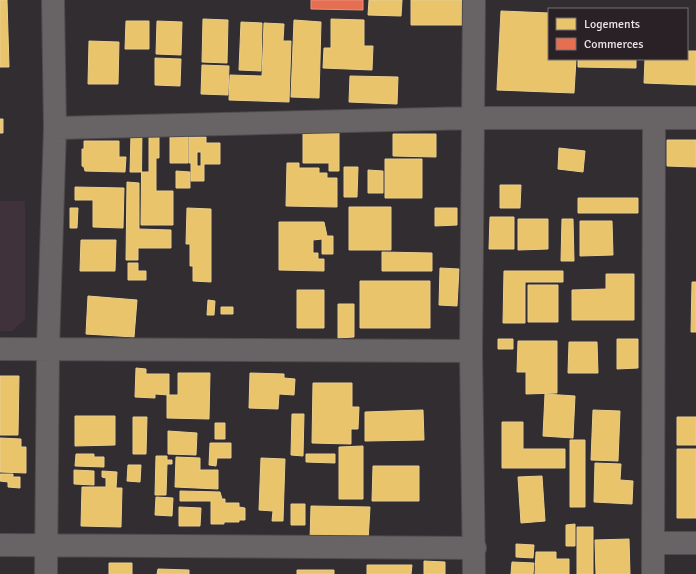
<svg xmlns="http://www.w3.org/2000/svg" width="696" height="574" viewBox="0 0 696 574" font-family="Signika,sans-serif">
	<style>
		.built { fill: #40323a }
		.homes { fill: #e9c46a; stroke: #e9ce90; fill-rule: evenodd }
		.shops { fill: #e76f51; stroke: #e8927e }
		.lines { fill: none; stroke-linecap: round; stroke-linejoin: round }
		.minor-casing { stroke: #504b4e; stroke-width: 24 }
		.minor { stroke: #686466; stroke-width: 22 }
	</style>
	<rect width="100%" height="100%" fill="#322d30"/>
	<!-- built -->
	<path class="built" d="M0,201H25V319L12,331H0Z"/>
	<!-- homes -->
	<path class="homes" d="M0,0H7L9,67H0Z
		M369,0H402L401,16L368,15Z
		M411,0H465V25H411Z
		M501,11L549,13V59H576L574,93L497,90Z
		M203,19L228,20L227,63L202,62Z
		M331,19L364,20V46H373L372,70L323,68L324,48H331Z
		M294,20L321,22L319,98L291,97Z
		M126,21H149V49H125Z
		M157,21L182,22L181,55L156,54Z
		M241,22L262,23L261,71L239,70Z
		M264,23L284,24L283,41H291L289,102L229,100L230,75L262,76Z
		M89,41L119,42L118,84H88Z
		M687,51H696V85L644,83L645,59H687Z
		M155,58L181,59L180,86L155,85Z
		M578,59H636V68L578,67Z
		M202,65L229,66L228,95L201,94Z
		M350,76L398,77L397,104L349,102Z
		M0,119H3V133H0Z
		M142,127H159V158H156V191H173V225H141Z
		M339,127V171H329V163H303V128Z
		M170,132L188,133V163H170Z
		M131,134H149V172H130Z
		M393,134H436V157L393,156Z
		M189,137H206V143H220V164H204V181H191V163H189ZM197,152H201V166H197Z
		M667,140H696V167L667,166Z
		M84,141H119V157H126L125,172L85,171L84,167L82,166V149H84Z
		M559,148L585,151L583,172L558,169Z
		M385,159H422V198H385Z
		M287,163H299V168H319V173H327V178H337V207L286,206Z
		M344,167H358L357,197H344Z
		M368,170L383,171V193H368Z
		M176,171L190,172V188H176Z
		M127,182L139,183V229L171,230V248H138V260H126Z
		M500,185H521L520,208H500Z
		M75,187L124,188L123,228L93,227V200H75Z
		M578,198H638V213H578Z
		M349,207H391V250H349Z
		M70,208H78L77,228H70Z
		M187,208L211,209V282L193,281V266H190V244H186Z
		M435,208H457V225L435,226Z
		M490,217H514V249H489Z
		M518,219H548V249L518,250Z
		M562,219H573L574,261H561Z
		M580,221H612L613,255L580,256Z
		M279,222H324L327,236H333V254H322V239L313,240V253H318V259H324V271L279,270Z
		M81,240H116L115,271H80Z
		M382,252L432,253V271H382Z
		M128,263H138V271H146V280H128Z
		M440,268L459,269L457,306L439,305Z
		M504,271H563V282H525V323H503Z
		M606,274H634V320H572V290L606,289Z
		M360,281H430V328H360Z
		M692,282H696V332H691Z
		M528,285H558V322H528Z
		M297,290H324V328H297Z
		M88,296L137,300L134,337L86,334Z
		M208,300L215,301L214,315H207Z
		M338,304H354V337L338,338Z
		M221,307H233V314H221Z
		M498,339H513V349H498Z
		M617,339H638V368L617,369Z
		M518,341H557V393L526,394V372H517Z
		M569,342H597L598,373H568Z
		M136,368L146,369V374H169V395L155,394V398L135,397Z
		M178,373H210L209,419L167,418V395H178Z
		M250,373L284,374V378L295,379L294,395L279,394L278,409L249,408Z
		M0,376H19L18,435H0Z
		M313,383H352V407H359L358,429H351V444L312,443Z
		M545,394L575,396L573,438L543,436Z
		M423,410L424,440L365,441V412Z
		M593,410L620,411L618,461L591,460Z
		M292,414H304L303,456L291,455Z
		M75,416H115V445L75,446Z
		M133,417H147L146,454H133Z
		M677,417H696V445H677Z
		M502,422H523V449H565V468H502Z
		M215,423H225V439H215Z
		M168,431L197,433L196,455L168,454Z
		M0,438L21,439V447H26V473L0,472Z
		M570,440H585V507H570Z
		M210,443H231V458H217L216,466L209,465Z
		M363,446V499H339V447Z
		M677,449H696V518H677Z
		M76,454H94V457H104V467L75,466Z
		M306,454H335V463L306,462Z
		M156,456H167V460H172V464H167L166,495H155Z
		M176,457L200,458V470H218V489L175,487Z
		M261,458L285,459L283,521H272L273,511L259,510Z
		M595,463L621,464L620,480L633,481L632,504L594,502Z
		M128,465H141L140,482L127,481Z
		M373,466H419V501H372Z
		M74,470L94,471V485L74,484Z
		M102,471L117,472L116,488H122L121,527L81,526L82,487H106V478L102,477Z
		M0,474H13V477H20V488L8,487V482L0,481Z
		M542,476L545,521L521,523L518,477Z
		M180,491L220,492L222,499H225V503H239V507L245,508V520H239V522H224V524H211V501H180Z
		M156,497L173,498L172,516L155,515Z
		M291,504H305V525H291Z
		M311,506L370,507L368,541L310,540Z
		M179,507L201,508L200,526H179Z
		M575,524V546H566V525Z
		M577,527H593V574H577Z
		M629,539L630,574H596L595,540Z
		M516,544L534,545L533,558L516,557Z
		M536,552H556V559H569V574H535Z
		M424,561L445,562V574H424Z
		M512,562L534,563L533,574H511Z
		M109,563H132V574H109Z
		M367,565H412L411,574H367Z
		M158,569L189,570V574H157Z
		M297,570H334V574H297Z"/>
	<!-- shops -->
	<path class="shops" d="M311,0H363V10L311,9Z"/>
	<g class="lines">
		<!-- minor casing -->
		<g class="minor-casing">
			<path id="minor" d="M474,0L471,351L474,574
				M55,128L473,118H696
				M0,349L471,351
				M653,543H696
				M0,545L475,548
				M46,574L48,348L55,128L53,0
				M653,574L654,118"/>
		</g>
		<!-- minor -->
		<use href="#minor" class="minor"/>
	</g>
	<!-- legend -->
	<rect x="548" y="8" width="140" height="52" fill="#2a2126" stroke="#776f73"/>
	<rect x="556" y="18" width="20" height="12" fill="#e9c46a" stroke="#776f73"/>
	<text x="584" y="28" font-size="12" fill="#eae4e7">Logements</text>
	<rect x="556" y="38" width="20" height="12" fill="#e76f51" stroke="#776f73"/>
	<text x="584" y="48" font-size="12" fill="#eae4e7">Commerces</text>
</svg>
